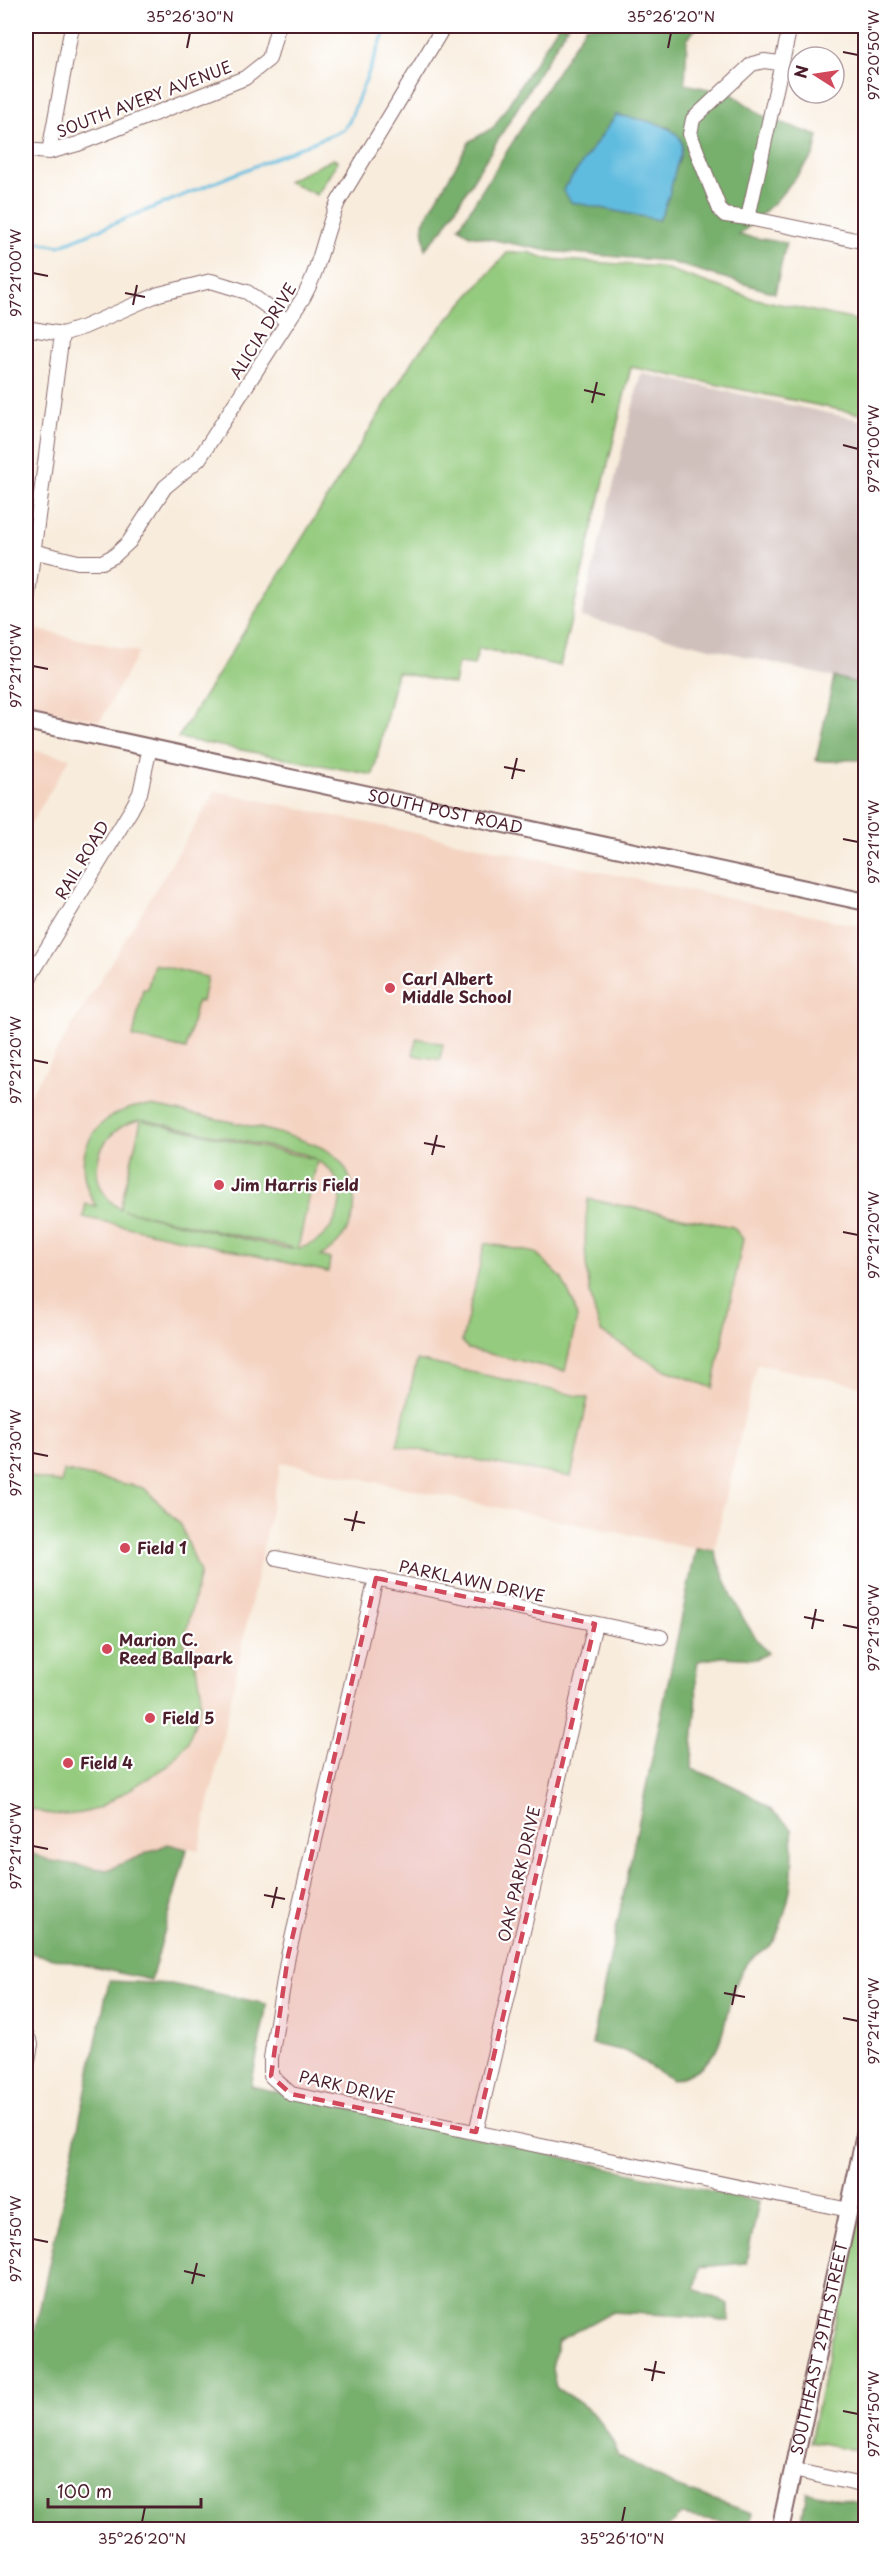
<svg xmlns="http://www.w3.org/2000/svg" width="891" height="2555" viewBox="0 0 891 2555" font-family="'Playpen Sans',sans-serif">
	<style>
		.built { fill: #f4d3c1 }
		.industrial { fill: #d0c0bc }
		.green { fill: #94cb7e; stroke: #6f7554; stroke-width: 1.5; fill-rule: evenodd }
		.forest { fill: #77af6d; stroke: #60674c; stroke-width: 1.5; fill-rule: evenodd }
		.water { fill: #61bcdf; stroke: #566e85; stroke-width: 1.5 }
		.lines { fill: none; stroke-linecap: round; stroke-linejoin: round }
		.stream { stroke: #61bcdf; stroke-width: 3 }
		.minor-casing { stroke: #876769; stroke-width: 16 }
		.major-casing { stroke: #876769; stroke-width: 20 }
		.minor { stroke: #fff; stroke-width: 14 }
		.major { stroke: #fff; stroke-width: 16 }
		.marked { fill: #d1495b; fill-opacity: 0.2; stroke: #d1495b; stroke-width: 4.5; stroke-dasharray: 12 8; stroke-linejoin: round }
		.ticks { fill: none; stroke: #4a1f2b; stroke-width: 2 }
		.poi-dot { fill: #d1495b; stroke: #fff; stroke-width: 2 }
		.labels { text-anchor: middle; stroke-width: 4.5; stroke-linejoin: round; paint-order: stroke }
		.street-label { font-size: 16px; fill: #4a1f2b; stroke: #fff }
		.poi-label { font-size: 16px; font-weight: bold; fill: #4a1f2b; stroke: #fff; text-anchor: start }
		.neatline { fill: none; stroke: #4a1f2b; stroke-width: 2 }
		.ticks-label { font-size: 15px; text-anchor: middle; fill: #4a1f2b }
	</style>
	<rect width="100%" height="100%" fill="#fff"/>
	<filter id="ink" filterUnits="userSpaceOnUse"><feTurbulence type="fractalNoise" baseFrequency=".0167" numOctaves="2"/><feDisplacementMap in="SourceGraphic" scale="12" xChannelSelector="R" yChannelSelector="G"/><feConvolveMatrix kernelMatrix="1 2 1 2 8 2 1 2 1" color-interpolation-filters="sRGB"/></filter>
	<filter id="wash" filterUnits="userSpaceOnUse"><feTurbulence type="fractalNoise" baseFrequency=".008" numOctaves="4" result="noise"/><feDisplacementMap in="SourceGraphic" scale="24" xChannelSelector="R" yChannelSelector="G"/><feGaussianBlur stdDeviation="1.35" result="paint"/><feColorMatrix in="noise" values="0 0 0 0 0 0 0 0 0 0 0 0 0 0 0 0 0 1.4 0 .05"/><feComposite in="paint" operator="in"/></filter>
	<g filter="url(#wash)">
		<rect width="100%" height="100%" fill="#f8ecdc"/>
		<!-- built -->
		<path class="built" d="M29,628L139,652L100,721L26,706V644Z
			M26,749L70,758L26,832Z
			M216,791L865,927V1387L757,1364L714,1550L696,1549L281,1462L199,1850L168,1844L107,1870L51,1861L26,1851V1101Z"/>
		<!-- industrial -->
		<path class="industrial" d="M641,373L865,421V685L581,617Z"/>
		<!-- green -->
		<path class="green" d="M333,159L338,161L317,195L287,181Z
			M528,252L548,259L661,267L752,298L865,322V415L631,367L560,666L479,648L474,665L458,663L454,684L397,672L373,775L178,738L416,355L507,253Z
			M154,964L207,977L202,1002L197,1001L186,1049L133,1037L143,989L147,990Z
			M417,1038L443,1044L440,1060L413,1055Z
			M140,1106H152C189,1114 313,1134 335,1156C350,1170 356,1190 354,1210C351,1229 338,1248 320,1256L330,1259L328,1272L83,1217L86,1204L96,1206C68,1162 88,1115 140,1106ZM140,1120L141,1121L120,1209C80,1183 96,1128 140,1120ZM144,1120L304,1154L315,1159L144,1121ZM317,1161C358,1179 340,1243 298,1248ZM123,1210H124L294,1248H283Z
			M588,1199L733,1227L743,1239L713,1388L661,1368L601,1332C585,1288 582,1244 588,1199Z
			M485,1243L536,1253L562,1279L574,1304L577,1318L565,1371L468,1349L462,1341Z
			M417,1360L588,1398L571,1477L397,1446Z
			M64,1471L144,1488L181,1525L200,1573L184,1642L198,1673L201,1691L199,1711L188,1742L168,1766L99,1808C75,1817 50,1817 26,1807V1476L61,1483Z
			M865,2179L866,2452H865L810,2441Z"/>
		<!-- forest -->
		<path class="forest" d="M558,26H568L443,229L425,249L423,223L470,141L494,127Z
			M586,26H698L687,39L685,84L732,94L763,116L818,136L814,155L776,201L739,235L786,243L775,293L667,261L549,251L470,235L459,227ZM616,115L670,128L679,160L658,220L631,213Z
			M834,677L865,685V761C848,757 833,764 816,760Z
			M696,1549L714,1550C728,1588 741,1623 768,1653L756,1659L722,1657L698,1661C694,1679 698,1695 696,1713C694,1732 692,1750 692,1769C735,1785 759,1796 792,1829C794,1865 793,1890 781,1924C779,1929 777,1936 774,1941C767,1950 753,1955 746,1965C714,2011 740,2062 672,2080L625,2051L592,2044Z
			M168,1844L187,1849L151,1980L26,1952V1851L51,1861L107,1870Z
			M109,1981L171,1984L267,2004L251,2086L759,2202L746,2263L700,2267L695,2289L729,2304V2322L687,2316L611,2312L558,2341L552,2368L556,2388C590,2408 604,2419 619,2456L676,2487L752,2513L749,2526L681,2515L665,2530H26V2373Z
			M807,2492L865,2504V2529H800Z"/>
		<!-- water -->
		<path class="water" d="M616,115C632,118 679,123 682,144C683,153 677,162 675,171C671,188 667,206 659,220L571,202L563,190Z"/>
		<g class="lines">
			<!-- stream -->
			<path class="stream" d="M26,240L59,246L343,130L349,122L387,26"/>
		</g>
	</g>
	<g filter="url(#ink)">
		<g class="lines">
			<!-- minor casing -->
			<g class="minor-casing">
				<path id="minor" d="M790,26L748,218L866,242
					M26,150L49,152L78,144L245,78L269,59L278,26
					M49,152L72,26
					M748,218L725,215L720,210L690,134L693,119L752,64L764,61L780,63
					M26,328L62,334L84,327L159,294L211,281L247,292L287,321
					M32,551L78,562H102L114,556L129,542L165,487L199,459L303,298C320,268 324,234 338,202L444,26
					M26,608L62,334
					M26,983L131,810L140,793L150,747
					M276,1558L661,1637
					M376,1578L288,1956L271,2058V2076L291,2094L849,2210
					M26,2034L31,2044L26,2071
					M476,2132L595,1624
					M793,2470L866,2486"/>
			</g>
			<!-- major casing -->
			<g class="major-casing">
				<g id="major">
					<path id="s1" d="M26,721L866,902"/>
					<path id="s2" d="M780,2530L866,2130"/>
				</g>
			</g>
			<!-- minor -->
			<use href="#minor" class="minor"/>
			<!-- major -->
			<use href="#major" class="major"/>
		</g>
	</g>
	<!-- marked area -->
	<path class="marked" d="M376,1578L595,1624L476,2132L291,2094L271,2076L288,1956Z"/>
	<!-- ticks -->
	<path class="ticks" d="M187,48L190,33M668,48L671,33M843,52L858,55M33,273L48,276M125,293L145,297M133,305L137,285M584,390L605,395M592,403L597,382M843,445L858,449M33,666L48,669M504,767L525,771M512,779L517,758M843,839L858,842M33,1060L48,1063M424,1143L445,1147M432,1155L437,1135M843,1232L858,1235M33,1453L48,1456M344,1519L365,1523M352,1531L357,1511M804,1617L824,1621M843,1625L858,1628M812,1629L816,1609M33,1846L48,1849M264,1895L285,1899M272,1908L277,1887M724,1993L745,1997M732,2005L736,1985M843,2018L858,2021M33,2239L48,2242M184,2271L205,2276M192,2284L197,2263M644,2369L665,2373M652,2381L656,2361M843,2411L858,2414M142,2522L145,2507M622,2522L625,2507"/>
	<!-- markers -->
	<g class="poi-dot">
		<circle cx="390" cy="988" r="6"/>
		<circle cx="219" cy="1185" r="6"/>
		<circle cx="125" cy="1548" r="6"/>
		<circle cx="107" cy="1649" r="6"/>
		<circle cx="150" cy="1718" r="6"/>
		<circle cx="68" cy="1763" r="6"/>
	</g>
	<g class="labels">
		<!-- street labels -->
		<g class="street-label">
			<text transform="translate(144 99) rotate(-21)" y="6">SOUTH AVERY AVENUE</text>
			<text transform="translate(263 331) rotate(-58)" y="6">ALICIA DRIVE</text>
			<text dy="6" stroke="none"><textPath href="#s1" startOffset="429">SOUTH POST ROAD</textPath></text>
			<text transform="translate(82 860) rotate(-59)" y="6">RAIL ROAD</text>
			<text transform="translate(472 1581) rotate(12)" y="6">PARKLAWN DRIVE</text>
			<text transform="translate(519 1874) rotate(-77)" y="6">OAK PARK DRIVE</text>
			<text transform="translate(347 2087) rotate(13)" y="6">PARK DRIVE</text>
			<text dy="6" stroke="none"><textPath href="#s2" startOffset="186">SOUTHEAST 29TH STREET</textPath></text>
		</g>
		<!-- poi labels -->
		<g class="poi-label">
			<text x="402" y="985">Carl Albert<tspan x="402" dy="18">Middle School</tspan></text>
			<text x="231" y="1191">Jim Harris Field</text>
			<text x="137" y="1554">Field 1</text>
			<text x="119" y="1646">Marion C.<tspan x="119" dy="18">Reed Ballpark</tspan></text>
			<text x="162" y="1724">Field 5</text>
			<text x="80" y="1769">Field 4</text>
		</g>
	</g>
	<!-- margin -->
	<rect width="891" height="2555" fill="none" stroke="#fff" stroke-width="66"/>
	<!-- north arrow -->
	<g transform="translate(816 75) rotate(282)"><circle r="28" fill="#ffffff" stroke="#b7a5aa" stroke-width="1.5"/>
	<path d="M0-4.5L10 22L0 15L-10 22Z" fill="#d1495b"/>
	<text y="-9" font-size="16" font-weight="bold" text-anchor="middle" fill="#4a1f2b">N</text>
	</g>
	<!-- scale -->
	<path d="M48 2498v9h153v-9" fill="none" stroke="#4a1f2b" stroke-width="3"/>
	<text x="57" y="2498" font-size="18" fill="#4a1f2b" stroke="#ffffff" stroke-width="4.5" paint-order="stroke">100 m</text>
	<rect x="33" y="33" width="825" height="2489" class="neatline"/>
	<g class="ticks-label">
		<text x="190" y="22">35°26'30"N</text>
		<text x="671" y="22">35°26'20"N</text>
		<text transform="translate(874 55) rotate(-90)" y="5">97°20'50"W</text>
		<text transform="translate(16 273) rotate(-90)" y="5">97°21'00"W</text>
		<text transform="translate(874 449) rotate(-90)" y="5">97°21'00"W</text>
		<text transform="translate(16 666) rotate(-90)" y="5">97°21'10"W</text>
		<text transform="translate(874 842) rotate(-90)" y="5">97°21'10"W</text>
		<text transform="translate(16 1060) rotate(-90)" y="5">97°21'20"W</text>
		<text transform="translate(874 1235) rotate(-90)" y="5">97°21'20"W</text>
		<text transform="translate(16 1453) rotate(-90)" y="5">97°21'30"W</text>
		<text transform="translate(874 1628) rotate(-90)" y="5">97°21'30"W</text>
		<text transform="translate(16 1846) rotate(-90)" y="5">97°21'40"W</text>
		<text transform="translate(874 2021) rotate(-90)" y="5">97°21'40"W</text>
		<text transform="translate(16 2239) rotate(-90)" y="5">97°21'50"W</text>
		<text transform="translate(874 2414) rotate(-90)" y="5">97°21'50"W</text>
		<text x="142" y="2544">35°26'20"N</text>
		<text x="622" y="2544">35°26'10"N</text>
	</g>
</svg>
